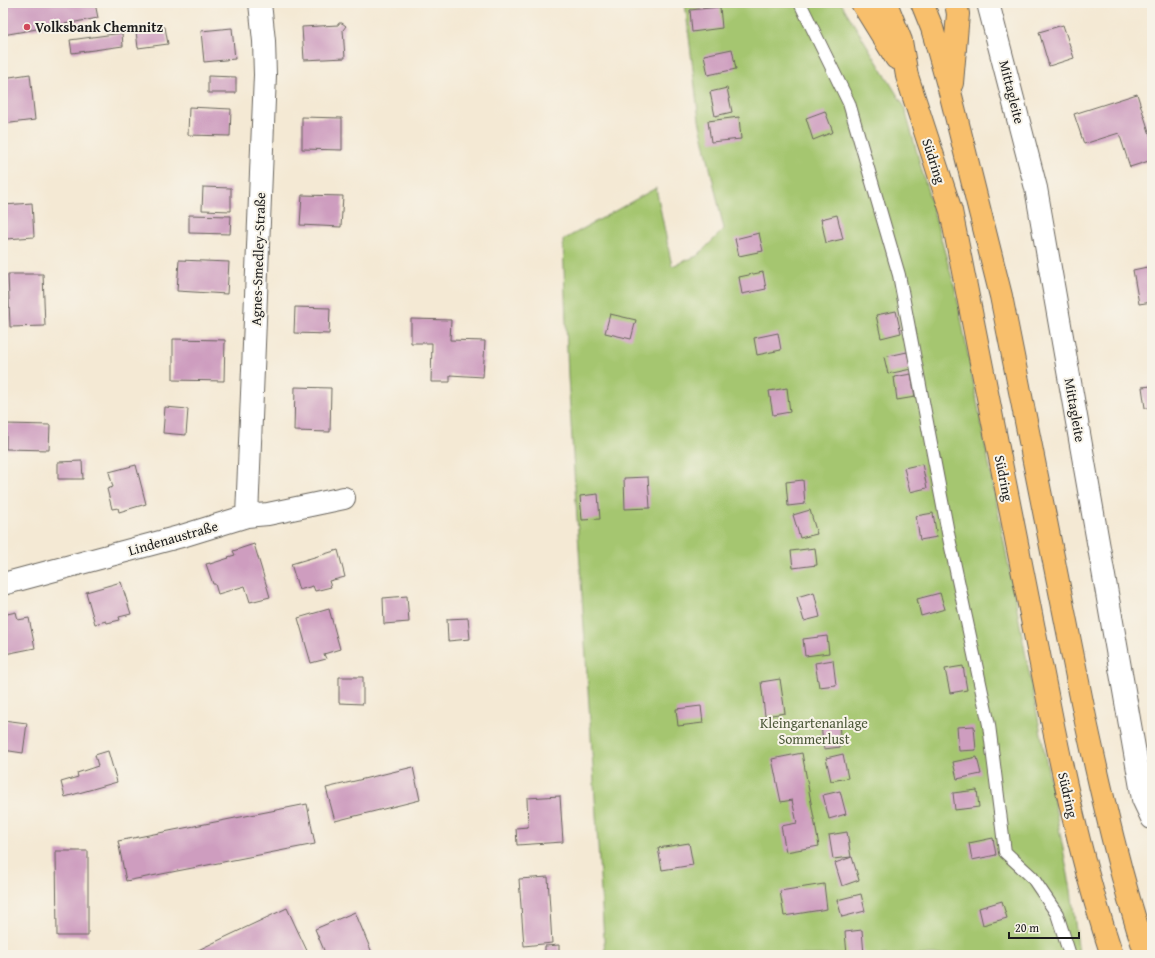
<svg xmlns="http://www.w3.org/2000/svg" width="1155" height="958" viewBox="0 0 1155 958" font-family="'Gentium Book Plus',serif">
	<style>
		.green { fill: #a5c66f; stroke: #607146 }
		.building { fill: #ce9dbf }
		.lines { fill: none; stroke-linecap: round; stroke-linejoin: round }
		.lane-casing { stroke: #68645c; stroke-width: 14 }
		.street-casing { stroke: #68645c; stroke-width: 24 }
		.primary-casing { stroke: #68645c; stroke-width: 24 }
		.lane { stroke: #fff; stroke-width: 12 }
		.street { stroke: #fff; stroke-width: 22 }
		.primary { stroke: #f8bf6c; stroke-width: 22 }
		.poi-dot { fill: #d1495b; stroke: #f7f3e8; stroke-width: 1.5 }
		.labels { text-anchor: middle; stroke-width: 4; stroke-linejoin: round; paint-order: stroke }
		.poi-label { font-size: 14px; font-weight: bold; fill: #1c1c1c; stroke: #f7f3e8; text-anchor: start }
		.street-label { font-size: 14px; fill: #1c1c1c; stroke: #f7f3e8 }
		.park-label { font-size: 14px; fill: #4c5839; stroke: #f7f3e8 }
	</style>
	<rect width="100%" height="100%" fill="#f7f3e8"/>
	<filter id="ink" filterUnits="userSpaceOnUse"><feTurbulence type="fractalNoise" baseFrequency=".025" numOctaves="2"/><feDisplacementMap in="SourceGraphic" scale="8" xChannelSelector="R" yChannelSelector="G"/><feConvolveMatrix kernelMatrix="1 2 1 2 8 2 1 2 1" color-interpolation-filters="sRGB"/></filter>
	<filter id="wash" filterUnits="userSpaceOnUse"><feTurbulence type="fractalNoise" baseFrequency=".012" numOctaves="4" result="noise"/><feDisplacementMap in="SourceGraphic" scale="16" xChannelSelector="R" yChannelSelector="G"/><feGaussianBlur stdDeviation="0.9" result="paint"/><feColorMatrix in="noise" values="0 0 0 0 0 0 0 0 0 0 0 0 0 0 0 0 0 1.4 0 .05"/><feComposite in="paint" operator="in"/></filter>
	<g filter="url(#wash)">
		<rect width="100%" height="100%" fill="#f4e9d4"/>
		<!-- green -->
		<path class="green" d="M685,3H841L904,106L956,292L1071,890L1079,955H605L568,377L563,240L656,188L672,266L697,256L724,229L699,120Z"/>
		<g id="blocks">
			<!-- building -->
			<path class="building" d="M3,3H95L98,18L3,35Z
				M720,7L722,28L692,32L690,10Z
				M339,23H342L346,26L343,30L345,58L304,60L302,27L338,25Z
				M1063,25L1074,58L1049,66L1039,32Z
				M165,27L168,44L138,48L136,31Z
				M232,28L235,59L204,62L201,31Z
				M122,33L123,46L72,53L70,40Z
				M732,49L736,69L708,75L704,55Z
				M30,74L35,120L3,124V78Z
				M208,76L236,77V93H208Z
				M727,88L732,112L715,116L710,92Z
				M1137,94L1152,141V160L1130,167L1119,133L1084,144L1074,114Z
				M189,107L231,109L230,136L188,135Z
				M825,111L833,132L813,140L806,118Z
				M302,117L342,118V150L302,149Z
				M739,117L741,139L711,142L708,121Z
				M203,187L231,188V211L202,210Z
				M302,195L343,196L341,227L300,225Z
				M32,203L34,237L6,239L4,205Z
				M189,215L231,216L230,234L189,233Z
				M837,215L843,239L826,243L821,219Z
				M759,233L763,251L739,256L735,239Z
				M179,260L229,262L227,294L177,291Z
				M1152,266V302L1139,304L1133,270Z
				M763,272L766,289L742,294L739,277Z
				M8,274H43L45,326L10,327Z
				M295,307L330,308L329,334L294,333Z
				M896,311L901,333L881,338L876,315Z
				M610,314L636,320L631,339L605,333Z
				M411,319L451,320L450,340L485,341L483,377L450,375V382H431L432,343H411Z
				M778,333L781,350L757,355L754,338Z
				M173,339L225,340L224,381L173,380Z
				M907,352L911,369L888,374L884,357Z
				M911,374L915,397L897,400L894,377Z
				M1152,386V408H1145L1142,387Z
				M295,387L331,388L330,432L294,431Z
				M787,388L790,412L773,415L769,391Z
				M165,407L188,409L186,435L163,433Z
				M6,424L50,425L49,450L6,449Z
				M82,461L83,479H58V462Z
				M922,464L927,488L910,492L904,468Z
				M136,465L146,504L119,512L118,508L112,509L107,489L113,487L109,472Z
				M648,477L650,508L625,509L624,478Z
				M803,480L805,504L788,506L786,482Z
				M598,494L600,519L582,520L580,496Z
				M810,510L817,534L800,538L793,515Z
				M933,513L937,537L920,540L916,516Z
				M254,544L270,597L250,602L245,586L218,594L215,584H213L206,564L210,563V564L229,558L228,557L235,555L233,551Z
				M815,548L817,565L793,568L791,551Z
				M338,550L345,577L329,581L331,587L315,591L313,586L299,590L291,564Z
				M121,582L131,614L119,617L120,620L107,623L106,621L95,624L86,592Z
				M814,592L820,617L804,621L797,597Z
				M940,593L945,609L921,616L917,599Z
				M407,596L409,622L384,624L383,598Z
				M329,609L340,649L324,654L326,659L311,663L298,618Z
				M16,612L18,620L29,618L35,648L5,654L3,644V623H5L3,615Z
				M468,618L470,639L448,641L447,619Z
				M827,636L829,653L805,656L803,639Z
				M833,660L836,685L819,687L815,663Z
				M963,666L967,690L950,693L945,669Z
				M339,677H363V704L339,703Z
				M780,679L785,713L765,716L761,682Z
				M701,706L703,723L678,726L676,709Z
				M3,720L27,723L23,753L3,750Z
				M839,723L841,747L824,749L821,725Z
				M974,726L976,750L959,751L957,727Z
				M108,751L117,782L65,797L61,782L78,777L77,773L98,766L95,755Z
				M802,753L819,846L786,852L781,826L797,823L792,800L781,802L772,759Z
				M843,754L848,778L831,781L826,758Z
				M977,757L981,774L957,779L953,762Z
				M413,767L420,800L335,821L326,788Z
				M977,790L979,807L955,810L953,793Z
				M840,791L846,814L829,819L823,795Z
				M560,796L563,842L517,845L516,828L528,827L527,798Z
				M307,804L315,844L126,881L118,841Z
				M847,832L851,857L833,859L829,835Z
				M993,838L996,855L972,860L969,843Z
				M689,843L693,865L662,870L658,848Z
				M56,851H88V936H57Z
				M852,857L859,880L842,886L835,863Z
				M548,877L552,943L524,946L519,879Z
				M824,884L827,909L784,916L780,891Z
				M861,894L865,911L842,917L837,900Z
				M1002,901L1007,918L983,925L979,908Z
				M287,908L309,955H260L259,953L255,955H196L194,952Z
				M355,912L373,955H326L315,929Z
				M862,930L864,955H847L845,932Z
				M559,945V955H545V946Z"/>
		</g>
	</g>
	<g filter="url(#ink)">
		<use href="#blocks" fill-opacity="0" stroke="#68645c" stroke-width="1"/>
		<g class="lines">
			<!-- lane casing -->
			<g class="lane-casing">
				<path id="lane" d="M800,3L849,103L899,275L949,538L989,725L1005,852L1032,877L1057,914L1070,955"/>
			</g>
			<!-- street casing -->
			<g class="street-casing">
				<path id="street" d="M988,3L1036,188L1143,799L1152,818
					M247,516L265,75L264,41L260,3
					M3,584L182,536L247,516L268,514L344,498"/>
			</g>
			<!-- primary casing -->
			<g class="primary-casing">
				<path id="primary" d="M862,3L896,58
					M886,3L901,41L907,76L951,211L1054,730C1070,806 1087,881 1112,955
					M922,3L932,28L951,96L1001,296L1086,722C1103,800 1121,879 1146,955
					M952,83L958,14L956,3"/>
			</g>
			<!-- lane -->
			<use href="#lane" class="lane"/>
			<!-- street -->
			<use href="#street" class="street"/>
			<!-- primary -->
			<use href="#primary" class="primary"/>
		</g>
	</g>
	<!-- markers -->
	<circle class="poi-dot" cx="27" cy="27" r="4"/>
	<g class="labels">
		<!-- poi labels -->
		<g class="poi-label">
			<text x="35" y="32">Volksbank Chemnitz</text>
		</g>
		<!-- street labels -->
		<g class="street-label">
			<text transform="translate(1012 92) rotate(76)" y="5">Mittagleite</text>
			<text transform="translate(934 161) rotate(72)" y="5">Südring</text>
			<text transform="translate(258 259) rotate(-88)" y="5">Agnes-Smedley-Straße</text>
			<text transform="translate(1075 410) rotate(80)" y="5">Mittagleite</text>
			<text transform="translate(1004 478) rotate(79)" y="5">Südring</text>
			<text transform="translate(173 538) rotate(-16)" y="5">Lindenaustraße</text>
			<text transform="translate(1068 795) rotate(77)" y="5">Südring</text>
		</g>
		<!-- park labels -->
		<g class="park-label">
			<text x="814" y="728">Kleingartenanlage<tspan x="814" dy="16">Sommerlust</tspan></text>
		</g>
	</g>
	<!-- margin -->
	<rect width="1155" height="958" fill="none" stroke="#f7f3e8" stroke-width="16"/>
	<!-- scale -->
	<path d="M1009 932v6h70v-6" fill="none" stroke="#1c1c1c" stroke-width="2"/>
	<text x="1015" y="932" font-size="12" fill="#1c1c1c" stroke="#f7f3e8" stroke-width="3" paint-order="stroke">20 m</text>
</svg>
